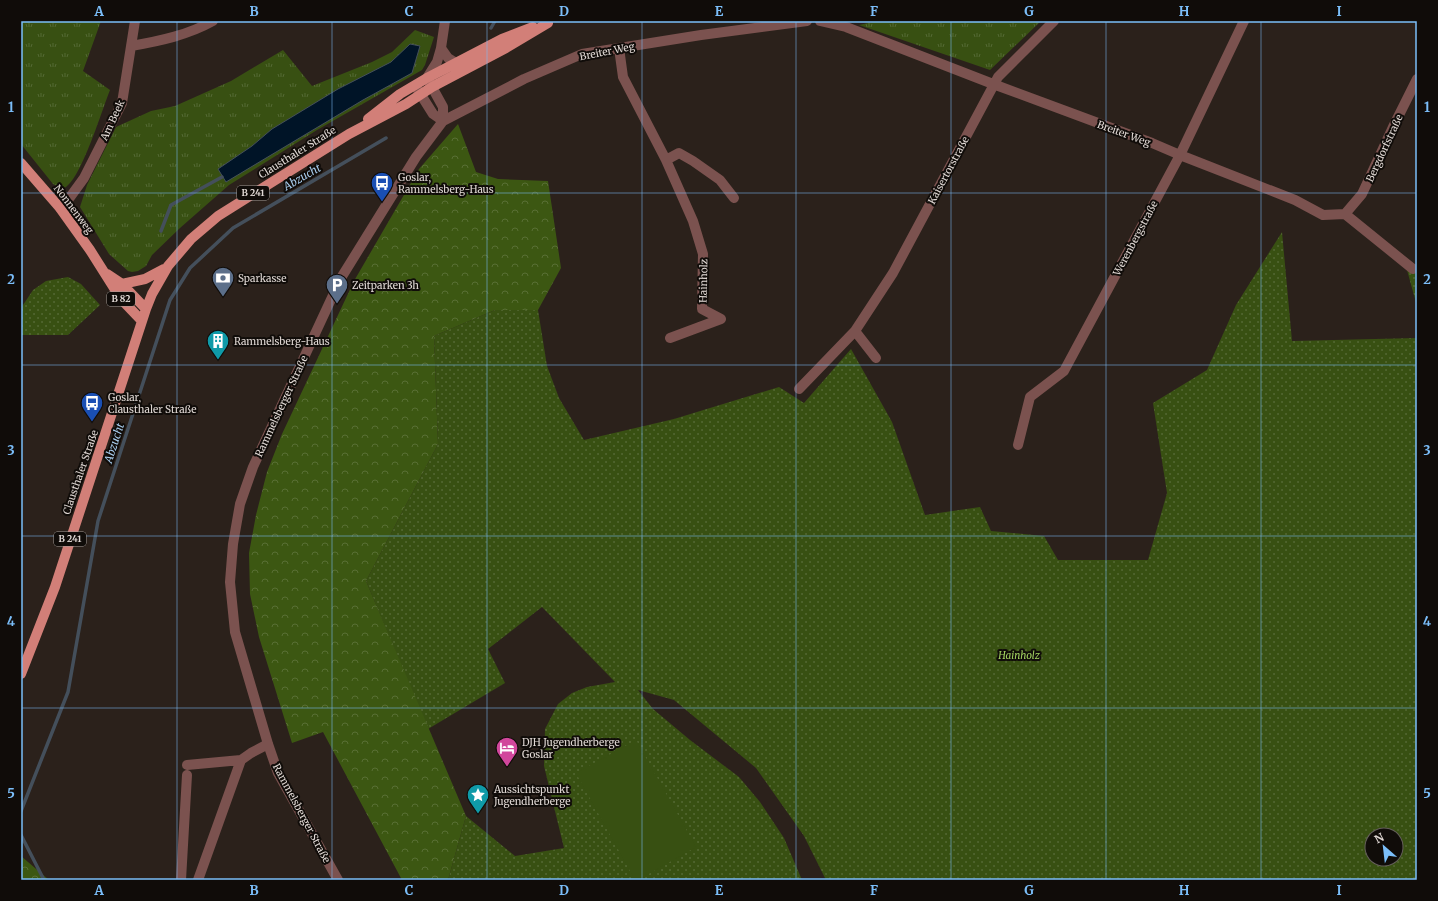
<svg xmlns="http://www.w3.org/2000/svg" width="1438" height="901" viewBox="0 0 1438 901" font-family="Merriweather,serif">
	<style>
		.grass { fill: url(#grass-dots); fill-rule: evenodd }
		.forest { fill: url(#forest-crowns) }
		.park { fill: url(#park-tufts) }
		.pitch { fill: #385012 }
		.water { fill: #001427; stroke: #444f5b }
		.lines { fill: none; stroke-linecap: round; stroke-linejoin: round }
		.stream { stroke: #444f5b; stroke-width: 3.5 }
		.street { stroke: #7b524f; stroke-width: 10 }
		.primary { stroke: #d27f78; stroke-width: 10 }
		.grid { fill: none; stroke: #7bbef9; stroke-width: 1; stroke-opacity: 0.55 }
		.labels { text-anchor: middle; stroke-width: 4; stroke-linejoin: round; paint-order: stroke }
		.shield { fill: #100c09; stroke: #a29c98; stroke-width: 1 }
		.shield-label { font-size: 9px; font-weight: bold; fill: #e1d9d5 }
		.street-label { font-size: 10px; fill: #e1d9d5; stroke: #100c09 }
		.poi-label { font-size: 10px; fill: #e1d9d5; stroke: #100c09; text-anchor: start }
		.park-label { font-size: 10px; font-style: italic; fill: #a2d260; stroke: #100c09 }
		.water-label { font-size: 11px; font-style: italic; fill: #a9ceef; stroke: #100c09 }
		.neatline { fill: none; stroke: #7bbef9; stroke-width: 1.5 }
		.grid-label { font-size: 13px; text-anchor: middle; font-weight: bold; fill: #7bbef9 }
	</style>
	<defs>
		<pattern id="grass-dots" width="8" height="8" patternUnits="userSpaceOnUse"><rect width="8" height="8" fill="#385012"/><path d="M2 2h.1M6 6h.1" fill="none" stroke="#546934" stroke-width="1.8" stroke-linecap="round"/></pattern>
		<pattern id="forest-crowns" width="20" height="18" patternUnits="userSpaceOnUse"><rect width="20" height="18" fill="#3c5712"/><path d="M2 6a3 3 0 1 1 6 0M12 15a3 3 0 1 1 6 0" fill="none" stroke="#586f34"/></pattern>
		<pattern id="park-tufts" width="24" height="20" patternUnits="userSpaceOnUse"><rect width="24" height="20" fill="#385012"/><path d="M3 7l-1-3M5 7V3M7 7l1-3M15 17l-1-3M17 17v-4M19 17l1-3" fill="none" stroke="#546934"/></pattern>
	</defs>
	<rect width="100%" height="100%" fill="#2b211b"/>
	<!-- grass -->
	<path class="grass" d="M1282,232L1292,341L1417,338V880H826L804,836L756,768L674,700L638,690L653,709L690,740L739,777L760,802L784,838L802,880H448L466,816L515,856L564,848L544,766L545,729L558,704L572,693L587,687L615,682L542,607L488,649L505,683L428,729L366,581L438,444L434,336L495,310H538L547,366L559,398L584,440L674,419L779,387L804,403L851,349L892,422L925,515L980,507L991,531L1044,536L1058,560H1148L1167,493L1153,403L1207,370L1236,305ZM1372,835H1396V859H1372Z
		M1417,263V306L1407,270Z
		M68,277L81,284L100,305L68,335H21V308L33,290L46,281Z"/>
	<!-- forest -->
	<path class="forest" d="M458,124L476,172L498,179L548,181L561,268L538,310H495L434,336L438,444L366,581L466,816L448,880H402L323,732L292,743L259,637L250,594L249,553L256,515L267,472L282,434L354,281L419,169Z
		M21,856L49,880H21Z"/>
	<!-- park -->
	<path class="park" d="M21,21H101L83,71L110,90C102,110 82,176 66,187C64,188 61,188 60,188L53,184L21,144Z
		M877,21H1041L990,70L859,25Z
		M415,30L434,37L425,65L422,70L317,130L229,185L180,228L152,255L146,266L138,271L132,272L128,271L109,254L80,207L87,185L116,127L151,111L175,106L231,81L283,50L312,86L372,62L392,52Z"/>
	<!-- pitch -->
	<path class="pitch" d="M636,740L696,847L638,880H635L576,773Z"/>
	<!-- water -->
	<path class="water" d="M410,44L420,46L412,73L363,100L226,182L218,169L252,146L272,129L338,89L391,62Z"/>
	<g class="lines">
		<!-- stream -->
		<path class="stream" d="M491,28L495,21
			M161,231L171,205L222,177
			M21,811L68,692L98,521L170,300L190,268L233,228L386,138
			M21,835L44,880"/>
		<!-- street -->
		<path class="street" d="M445,21L441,48L448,58L456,63
			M820,21L846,27L993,84L1152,143L1180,155L1295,200L1323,215L1345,214L1413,269
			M131,46C160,41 188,35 213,21
			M441,48L437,62L427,78L443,107V121
			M619,48L623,77L666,160L693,221L703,254L702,309L721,319L670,338
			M416,87L433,114L443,121
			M666,160L679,153L693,161L720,180L734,198
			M60,208L68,200L84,178L122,103L135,21
			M1345,214L1362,194L1393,127L1417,79
			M855,331L876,358
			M799,389L855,331L893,273L998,77L1054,21
			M1018,445L1030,397L1064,371L1180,155L1244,21
			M187,765L241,760
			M181,880L187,775
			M198,880L241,760L251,753L268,744
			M338,880L278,773L268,744L235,632L230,582L233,544L240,504L253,467L341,278L416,157L443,121L524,79L582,54L701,35L807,21"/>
		<!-- primary -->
		<path class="primary" d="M368,119L400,94L427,78L502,39L533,27
			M21,163L60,208L90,250L121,299L142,321
			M107,274L122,284L146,309
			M122,284L145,279L164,269
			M21,674L55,587L146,309L152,294L168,266L191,239L218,216L349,134L406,104L432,87L506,48L548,23"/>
	</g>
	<!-- grid -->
	<path class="grid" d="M177,21V880M332,21V880M487,21V880M642,21V880M796,21V880M951,21V880M1106,21V880M1261,21V880M21,193H1417M21,365H1417M21,536H1417M21,708H1417"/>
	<!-- icons -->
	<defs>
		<g id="bus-pin" transform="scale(1.15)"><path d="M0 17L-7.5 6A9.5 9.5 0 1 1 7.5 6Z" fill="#1a4fb4" stroke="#100c09"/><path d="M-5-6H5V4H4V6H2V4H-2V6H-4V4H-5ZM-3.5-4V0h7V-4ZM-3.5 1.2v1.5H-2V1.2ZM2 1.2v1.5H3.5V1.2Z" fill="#fff"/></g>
		<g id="bank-pin" transform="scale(1.15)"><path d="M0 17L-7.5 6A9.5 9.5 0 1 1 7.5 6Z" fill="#5c6f8a" stroke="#100c09"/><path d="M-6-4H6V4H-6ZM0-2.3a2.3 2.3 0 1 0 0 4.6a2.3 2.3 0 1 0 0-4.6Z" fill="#fff"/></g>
		<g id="parking-pin" transform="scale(1.15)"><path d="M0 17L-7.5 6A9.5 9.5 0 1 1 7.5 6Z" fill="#5c6f8a" stroke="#100c09"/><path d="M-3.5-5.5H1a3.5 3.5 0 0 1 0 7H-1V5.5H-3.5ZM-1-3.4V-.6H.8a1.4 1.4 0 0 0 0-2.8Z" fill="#fff"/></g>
		<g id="building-pin" transform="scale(1.15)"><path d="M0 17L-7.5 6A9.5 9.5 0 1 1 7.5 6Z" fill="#0f9aa8" stroke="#100c09"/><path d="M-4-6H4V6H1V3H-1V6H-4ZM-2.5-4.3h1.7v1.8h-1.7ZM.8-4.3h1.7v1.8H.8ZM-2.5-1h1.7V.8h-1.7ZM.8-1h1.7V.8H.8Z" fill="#fff"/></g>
		<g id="hotel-pin" transform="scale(1.15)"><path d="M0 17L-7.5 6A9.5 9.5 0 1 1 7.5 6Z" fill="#d1479c" stroke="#100c09"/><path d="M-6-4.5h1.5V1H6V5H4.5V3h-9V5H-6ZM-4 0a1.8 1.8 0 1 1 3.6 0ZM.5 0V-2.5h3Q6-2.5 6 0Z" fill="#fff"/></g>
		<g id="sight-pin" transform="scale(1.15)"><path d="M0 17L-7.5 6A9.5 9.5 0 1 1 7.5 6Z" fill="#0f9aa8" stroke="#100c09"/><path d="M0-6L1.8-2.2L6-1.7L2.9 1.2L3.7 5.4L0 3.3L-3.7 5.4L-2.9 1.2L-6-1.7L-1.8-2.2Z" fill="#fff"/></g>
	</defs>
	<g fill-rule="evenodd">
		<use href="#bus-pin" x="382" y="183"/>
		<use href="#bank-pin" x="223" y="278"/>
		<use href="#parking-pin" x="337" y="285"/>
		<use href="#building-pin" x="218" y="341"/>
		<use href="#bus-pin" x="92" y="403"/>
		<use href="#hotel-pin" x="507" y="748"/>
		<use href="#sight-pin" x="478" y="795"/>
	</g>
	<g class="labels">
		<!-- shield labels -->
		<g class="shield">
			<rect x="237" y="186" width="32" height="14" rx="3"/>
			<rect x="107" y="292" width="28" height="14" rx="3"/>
			<rect x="54" y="532" width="32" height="14" rx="3"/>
		</g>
		<g class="shield-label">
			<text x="253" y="196">B 241</text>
			<text x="121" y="302">B 82</text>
			<text x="70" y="542">B 241</text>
		</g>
		<!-- street labels -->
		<g class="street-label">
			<text transform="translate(607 51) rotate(-11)" y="4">Breiter Weg</text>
			<text transform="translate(112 120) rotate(-65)" y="4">Am Beek</text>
			<text transform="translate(1124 133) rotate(20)" y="4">Breiter Weg</text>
			<text transform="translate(1384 148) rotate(-65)" y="4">Bergdorfstraße</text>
			<text transform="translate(297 152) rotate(-32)" y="4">Clausthaler Straße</text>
			<text transform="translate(948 170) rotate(-62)" y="4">Kaisertorstraße</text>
			<text transform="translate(74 209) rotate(53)" y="4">Nonnenweg</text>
			<text transform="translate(1135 238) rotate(-62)" y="4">Werenbergstraße</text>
			<text transform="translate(703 281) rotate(-89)" y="4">Hainholz</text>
			<text transform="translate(281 406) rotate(-65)" y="4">Rammelsberger Straße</text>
			<text transform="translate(80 472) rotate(-71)" y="4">Clausthaler Straße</text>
			<text transform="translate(302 813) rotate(62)" y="4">Rammelsberger Straße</text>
		</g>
		<!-- poi labels -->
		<g class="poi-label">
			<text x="398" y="181">Goslar,<tspan x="398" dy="12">Rammelsberg-Haus</tspan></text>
			<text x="238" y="282">Sparkasse</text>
			<text x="352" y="289">Zeitparken 3h</text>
			<text x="234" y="345">Rammelsberg-Haus</text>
			<text x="108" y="401">Goslar,<tspan x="108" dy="12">Clausthaler Straße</tspan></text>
			<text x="522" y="746">DJH Jugendherberge<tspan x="522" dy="12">Goslar</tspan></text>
			<text x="494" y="793">Aussichtspunkt<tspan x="494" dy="12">Jugendherberge</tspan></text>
		</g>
		<!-- park labels -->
		<g class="park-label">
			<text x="1019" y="659">Hainholz</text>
		</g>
		<!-- water labels -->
		<g class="water-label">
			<text transform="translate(302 177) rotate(-30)" y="4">Abzucht</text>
			<text transform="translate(114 443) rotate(-72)" y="4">Abzucht</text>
		</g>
	</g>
	<!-- border -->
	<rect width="1438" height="901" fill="none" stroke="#100c09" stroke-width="44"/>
	<!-- north arrow -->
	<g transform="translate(1384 847) rotate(332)"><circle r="19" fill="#100c09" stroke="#645e5b"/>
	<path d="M0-3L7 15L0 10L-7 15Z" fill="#7bbef9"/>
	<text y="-6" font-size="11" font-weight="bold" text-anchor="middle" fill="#e1d9d5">N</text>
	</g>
	<rect x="22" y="22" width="1394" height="857" class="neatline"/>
	<g class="grid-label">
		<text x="99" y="16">A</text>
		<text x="254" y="16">B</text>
		<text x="409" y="16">C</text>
		<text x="564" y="16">D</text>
		<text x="719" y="16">E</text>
		<text x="874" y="16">F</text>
		<text x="1029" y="16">G</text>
		<text x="1184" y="16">H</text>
		<text x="1339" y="16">I</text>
		<text x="11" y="112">1</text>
		<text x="1427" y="112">1</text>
		<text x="11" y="284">2</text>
		<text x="1427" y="284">2</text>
		<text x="11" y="455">3</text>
		<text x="1427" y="455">3</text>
		<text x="11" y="626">4</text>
		<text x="1427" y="626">4</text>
		<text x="11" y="798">5</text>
		<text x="1427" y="798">5</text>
		<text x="99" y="895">A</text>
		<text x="254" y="895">B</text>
		<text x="409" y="895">C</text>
		<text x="564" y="895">D</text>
		<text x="719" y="895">E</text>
		<text x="874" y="895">F</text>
		<text x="1029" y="895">G</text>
		<text x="1184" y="895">H</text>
		<text x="1339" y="895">I</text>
	</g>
</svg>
